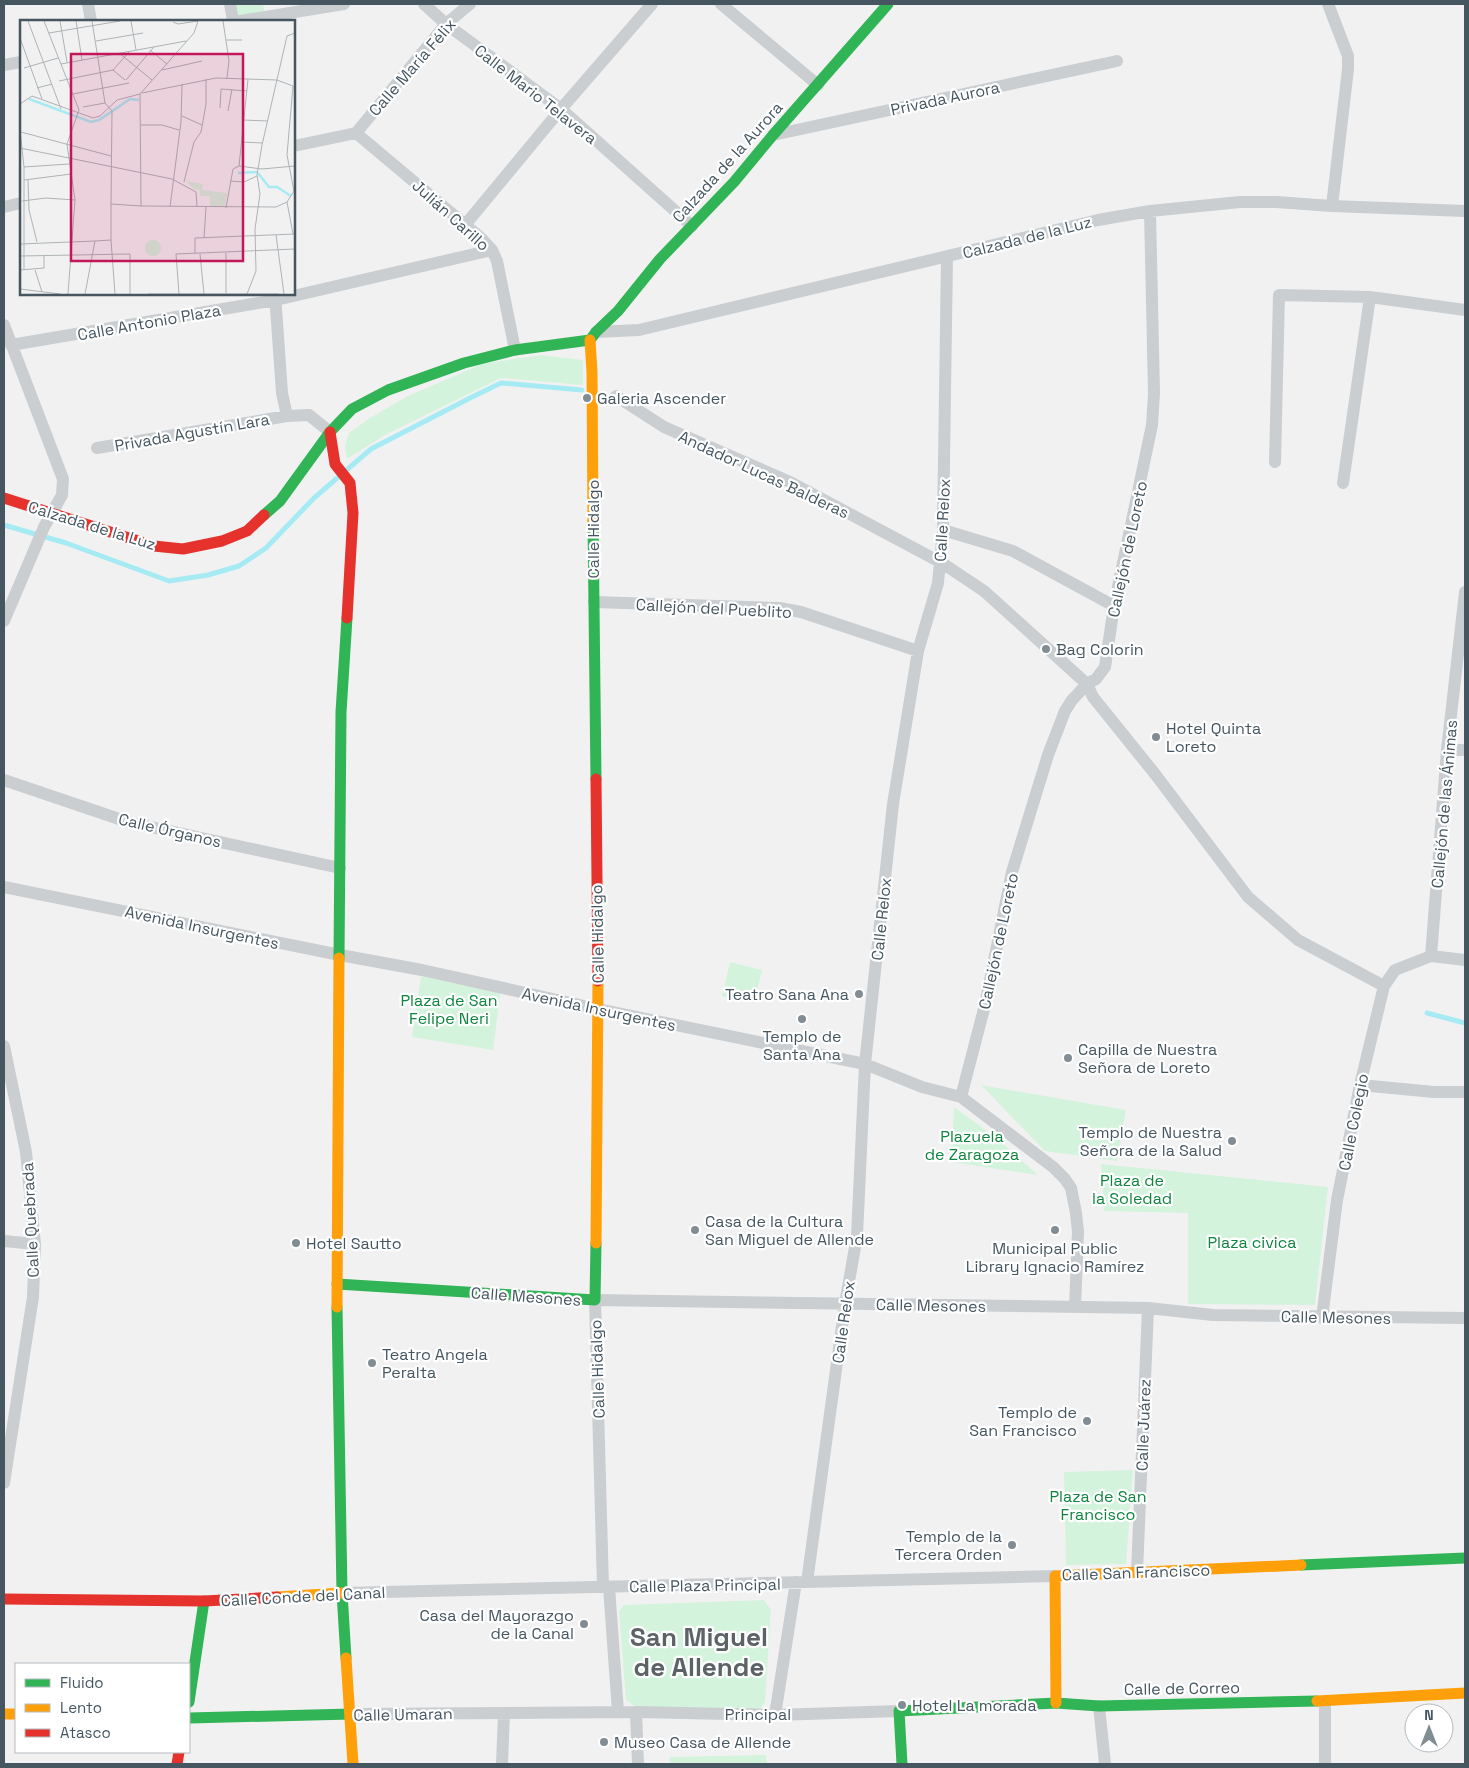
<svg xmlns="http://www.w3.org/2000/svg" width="1469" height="1768" viewBox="0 0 1469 1768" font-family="'Space Grotesk',sans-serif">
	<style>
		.green { fill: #d4f3dd }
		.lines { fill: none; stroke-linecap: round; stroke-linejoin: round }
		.stream { stroke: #a6ebf4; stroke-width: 5 }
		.street { stroke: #caced1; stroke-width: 12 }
		.fast { stroke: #30b455; stroke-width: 11 }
		.slow { stroke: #ff9f0a; stroke-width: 11 }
		.jam { stroke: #e5322d; stroke-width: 11 }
		.poi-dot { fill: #828c93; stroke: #fff; stroke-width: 2 }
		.labels { text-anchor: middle; stroke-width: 4.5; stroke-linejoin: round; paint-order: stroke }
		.street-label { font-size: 16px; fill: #465660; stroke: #fff }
		.poi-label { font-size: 16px; fill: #465660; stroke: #fff; text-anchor: start }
		.park-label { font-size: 16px; fill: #0e843f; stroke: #fff }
		.town-label { font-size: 26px; font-weight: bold; fill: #5c6266; stroke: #fff }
		.inset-river { fill: none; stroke: #a6ebf4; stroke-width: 2.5 }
		.inset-road { fill: none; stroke: #adb3b7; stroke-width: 1 }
		.view { fill: #c2185b; fill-opacity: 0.15; stroke: #c2185b; stroke-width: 2.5 }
		.inset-edge { fill: none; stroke: #465660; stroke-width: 2.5 }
	</style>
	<rect width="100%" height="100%" fill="#f2f1f1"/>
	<!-- green -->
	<path class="green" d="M232,4H263L265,15L235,20Z
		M541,355L583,360V385L501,378L385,435L347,459L345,446L349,433L370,418L406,397L482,364Z
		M730,962L762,970L754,1003L722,996Z
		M422,970L501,988L493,1050L412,1037Z
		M981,1085L1126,1110L1117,1161L1045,1151Z
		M954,1107L998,1139L1038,1175L951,1162Z
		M1101,1164L1328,1187L1315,1305L1188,1304V1213L1104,1211Z
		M1133,1470L1126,1564L1066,1565L1064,1472Z
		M764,1600L771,1610L765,1702L760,1709L636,1707L626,1700L619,1611L624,1605Z
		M766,1755L767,1764H670V1757Z"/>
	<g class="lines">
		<!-- stream -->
		<path class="stream" d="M4,525L66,543L169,581L208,575L239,566L266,548L314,498L371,449L472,397L501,383L582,390
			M1427,1013L1465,1023"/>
		<!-- street -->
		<path class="street" d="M88,4L91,21
			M230,4L233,21
			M424,4L446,24L561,109L692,226
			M721,4L818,85
			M1328,4L1348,56V69L1332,206
			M240,21L344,4
			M4,65L21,62
			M356,133L481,238L492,250L497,261L515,350
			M356,133L446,24L470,4
			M773,135L1117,61
			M294,146L356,133
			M4,207L21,203
			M465,225L561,109L652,4
			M275,294L282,393L287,416L309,415L330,432
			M4,325L63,479L62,495L44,527L4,621
			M596,332L639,330L1098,220L1150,211L1240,202H1276L1332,206L1465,211
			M11,345L276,300L492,250
			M616,396L664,427L790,482L940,562
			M97,448L287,416
			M1275,462L1279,295L1370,297L1465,310
			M1343,483L1370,297
			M943,530L1013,551L1114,606
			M942,563L984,591L1087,684L1093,697L1155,774L1248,897L1298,940L1384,986
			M594,602L779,608L801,612L918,651
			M1447,750H1465
			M4,780L128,822L340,868
			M4,887L340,955L422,970L598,1009L865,1064L922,1087L961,1097L1053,1167L1065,1179L1071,1188L1076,1213L1078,1232L1075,1307
			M1431,956L1447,750L1465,592
			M4,1046L26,1152L35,1244L33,1297L4,1483
			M1360,1085L1434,1092H1465
			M961,1097L985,1005L1012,872L1048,755L1065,711L1072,700L1087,684L1096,679L1105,667L1114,606L1152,425L1154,393L1150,211
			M4,1241L35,1244
			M1322,1318L1337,1200L1360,1085L1384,986L1395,970L1431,956L1465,960
			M1137,1572L1148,1308
			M807,1582L845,1304L857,1236L865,1064L893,804L918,651L938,583L943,530L947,257
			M603,1587L595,1300L1148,1308L1213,1315L1465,1318
			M609,1587L618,1712
			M342,1593L1055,1576
			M1325,1701V1764
			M1099,1706L1105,1764
			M636,1712L638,1764
			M351,1714L636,1712L775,1715L899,1711
			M775,1715L796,1582
			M502,1764L504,1713"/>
		<!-- fast -->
		<path class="fast" d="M590,340L596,332L618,311L660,259L734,182L773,135L888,4
			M264,515L280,501L330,432L352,409L388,390L464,363L515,350L590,340
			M593,521L596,779
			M339,958L341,712L347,618
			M337,1284L595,1300L596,1243
			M337,1307L342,1593L346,1658
			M1301,1565L1465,1558
			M189,1702L204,1601
			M189,1718L351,1714
			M902,1764L899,1711L1056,1703L1099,1706L1317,1701"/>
		<!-- slow -->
		<path class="slow" d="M590,340L592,372L593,521
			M596,1243L598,981
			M337,1307L339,958
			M277,1597L342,1593
			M346,1658L353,1764
			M1317,1701L1465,1693
			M1056,1703L1055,1576L1301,1565
			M4,1714H16"/>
		<!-- jam -->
		<path class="jam" d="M330,432L335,464L350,483L353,513L347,618
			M4,498L154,546L183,549L222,541L247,531L264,515
			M596,779L598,981
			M4,1599L204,1601L277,1597
			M177,1764L179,1752"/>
	</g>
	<!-- markers -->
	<g class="poi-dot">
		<circle cx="587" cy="398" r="5"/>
		<circle cx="1046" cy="649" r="5"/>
		<circle cx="1156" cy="737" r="5"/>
		<circle cx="859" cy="994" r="5"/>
		<circle cx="802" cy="1019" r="5"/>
		<circle cx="1068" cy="1058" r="5"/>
		<circle cx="1232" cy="1141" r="5"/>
		<circle cx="695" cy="1230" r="5"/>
		<circle cx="1055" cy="1230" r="5"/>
		<circle cx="296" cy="1243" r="5"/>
		<circle cx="372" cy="1363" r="5"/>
		<circle cx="1087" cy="1421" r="5"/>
		<circle cx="1012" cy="1545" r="5"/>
		<circle cx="584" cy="1624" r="5"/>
		<circle cx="902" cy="1705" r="5"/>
		<circle cx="604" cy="1742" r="5"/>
	</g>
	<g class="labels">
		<!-- street labels -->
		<g class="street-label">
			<text transform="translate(412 67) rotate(-49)" y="6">Calle María Félix</text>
			<text transform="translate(536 94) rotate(38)" y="6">Calle Mario Telavera</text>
			<text transform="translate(945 98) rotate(-12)" y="6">Privada Aurora</text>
			<text transform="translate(727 162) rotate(-48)" y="6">Calzada de la Aurora</text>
			<text transform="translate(451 215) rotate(42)" y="6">Julián Carillo</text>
			<text transform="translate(1027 237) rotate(-14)" y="6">Calzada de la Luz</text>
			<text transform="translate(149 322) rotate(-10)" y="6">Calle Antonio Plaza</text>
			<text transform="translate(192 432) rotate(-10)" y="6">Privada Agustín Lara</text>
			<text transform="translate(764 474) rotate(25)" y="6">Andador Lucas Balderas</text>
			<text transform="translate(942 520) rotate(-87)" y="6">Calle Relox</text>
			<text transform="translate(92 525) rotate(17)" y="6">Calzada de la Luz</text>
			<text transform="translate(593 529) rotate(-90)" y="6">Calle Hidalgo</text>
			<text transform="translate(1127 549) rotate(-78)" y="6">Callejón de Loreto</text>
			<text transform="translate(714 608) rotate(3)" y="6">Callejón del Pueblito</text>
			<text transform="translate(1444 804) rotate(-85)" y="6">Callejón de las Ánimas</text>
			<text transform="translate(170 830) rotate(13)" y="6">Calle Órganos</text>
			<text transform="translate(881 919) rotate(-84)" y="6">Calle Relox</text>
			<text transform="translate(202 927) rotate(12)" y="6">Avenida Insurgentes</text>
			<text transform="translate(597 934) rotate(-91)" y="6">Calle Hidalgo</text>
			<text transform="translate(998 941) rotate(-78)" y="6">Callejón de Loreto</text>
			<text transform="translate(599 1009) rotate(12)" y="6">Avenida Insurgentes</text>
			<text transform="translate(1353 1122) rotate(-79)" y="6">Calle Colegio</text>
			<text transform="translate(30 1220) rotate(-93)" y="6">Calle Quebrada</text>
			<text transform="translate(526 1296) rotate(4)" y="6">Calle Mesones</text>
			<text transform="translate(931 1305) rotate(1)" y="6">Calle Mesones</text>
			<text transform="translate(1336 1317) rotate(1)" y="6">Calle Mesones</text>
			<text transform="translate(843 1322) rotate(-82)" y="6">Calle Relox</text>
			<text transform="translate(597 1369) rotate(-92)" y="6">Calle Hidalgo</text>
			<text transform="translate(1143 1425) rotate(-88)" y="6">Calle Juárez</text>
			<text transform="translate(1136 1572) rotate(-2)" y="6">Calle San Francisco</text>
			<text transform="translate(705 1585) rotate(-1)" y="6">Calle Plaza Principal</text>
			<text transform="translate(303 1596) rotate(-3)" y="6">Calle Conde del Canal</text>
			<text transform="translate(1182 1688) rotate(-1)" y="6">Calle de Correo</text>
			<text transform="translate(403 1714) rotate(-1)" y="6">Calle Umaran</text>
			<text x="758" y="1720">Principal</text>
		</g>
		<!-- poi labels -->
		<g class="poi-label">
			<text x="597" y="404">Galeria Ascender</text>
			<text x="1056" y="655">Bag Colorin</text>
			<text x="1166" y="734">Hotel Quinta<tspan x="1166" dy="18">Loreto</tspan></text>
			<text x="849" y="1000" text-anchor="end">Teatro Sana Ana</text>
			<text x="802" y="1042" text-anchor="middle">Templo de<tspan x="802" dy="18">Santa Ana</tspan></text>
			<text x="1078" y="1055">Capilla de Nuestra<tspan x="1078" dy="18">Señora de Loreto</tspan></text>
			<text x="1222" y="1138" text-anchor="end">Templo de Nuestra<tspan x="1222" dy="18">Señora de la Salud</tspan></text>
			<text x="705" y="1227">Casa de la Cultura<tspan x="705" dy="18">San Miguel de Allende</tspan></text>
			<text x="306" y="1249">Hotel Sautto</text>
			<text x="1055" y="1254" text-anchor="middle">Municipal Public<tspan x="1055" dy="18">Library Ignacio Ramírez</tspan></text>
			<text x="382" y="1360">Teatro Angela<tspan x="382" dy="18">Peralta</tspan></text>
			<text x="1077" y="1418" text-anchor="end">Templo de<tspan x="1077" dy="18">San Francisco</tspan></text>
			<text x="1002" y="1542" text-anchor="end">Templo de la<tspan x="1002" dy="18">Tercera Orden</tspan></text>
			<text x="574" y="1621" text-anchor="end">Casa del Mayorazgo<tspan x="574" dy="18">de la Canal</tspan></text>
			<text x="912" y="1711">Hotel La morada</text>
			<text x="614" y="1748">Museo Casa de Allende</text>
		</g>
		<!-- park labels -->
		<g class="park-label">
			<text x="449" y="1006">Plaza de San<tspan x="449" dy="18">Felipe Neri</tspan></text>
			<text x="972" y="1142">Plazuela<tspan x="972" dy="18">de Zaragoza</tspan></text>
			<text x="1132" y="1186">Plaza de<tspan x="1132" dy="18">la Soledad</tspan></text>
			<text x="1252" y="1248">Plaza civica</text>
			<text x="1098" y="1502">Plaza de San<tspan x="1098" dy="18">Francisco</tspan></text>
		</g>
		<!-- town labels -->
		<g class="town-label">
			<text x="699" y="1646">San Miguel<tspan x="699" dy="30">de Allende</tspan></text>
		</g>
	</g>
	<!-- overview -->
	<g transform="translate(20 20)">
		<rect width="275" height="275" fill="#f2f1f1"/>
		<path d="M166,161L183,164L182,170L207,173L205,187H190V176H180V170L174,169ZM125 228a8 8 0 1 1 16 0a8 8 0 1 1-16 0Z" fill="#d4f3dd"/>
		<path class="inset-river" d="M9,79L71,102L79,100L110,79L119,80M218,153L237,152M238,153L249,167H257L271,176"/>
		<path class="inset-road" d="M8,1L41,89M24,1L59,90L47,124L55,180L48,274M40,1L47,42M56,1L62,40M72,1L85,83L92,91L91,184M111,1L116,30M203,1L209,41L207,58M153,2L158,4L178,1M29,13L100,1M0,18L22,79M206,20H222M76,21L123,13M130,30L147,44M99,33L132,60M41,44L166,21M4,48L38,38M93,50L105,60M93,50L109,32M142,50L182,41M106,60L134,27M39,61L93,50M17,68L32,64M53,74L109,63M120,74L174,13L178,1M0,84L12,76L73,98L80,96L97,80L120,74M63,87L85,83M200,88L201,69L227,71M208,91L212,69M162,96L182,105M223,100L248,101M121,105H142L159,110M0,110L4,147V250M1,112L91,136M221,122L243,123M0,128L152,159L176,172L177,187M219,146L228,59M219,146L242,149L275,146M4,147L49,144M4,160L51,154M8,160L9,190L17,222M210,161L224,162L237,156M164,162L174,122L181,112L186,84V59M2,181L26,178L55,180M267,182L273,214M121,186L256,187L267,182L274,171L267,135L273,66L257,60L196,58L122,73M150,187L161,102L162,64M206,188L213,149L219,146M256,215L264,274M184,218L186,187M91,220L95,274M0,224L75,221M175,233V218L275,214M180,234L184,274M0,236L110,234V274M0,250L24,248V235M15,250L22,272M0,269L40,274M206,273V233M65,274L75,221L91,220V184L121,186L120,74M128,274H259M159,274L156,234L275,229M227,274L236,251L235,209L240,174L237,155L242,125L267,16L275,13"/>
		<path class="view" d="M51,34H223V241H51Z"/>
		<rect width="275" height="275" class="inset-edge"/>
	</g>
	<!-- border -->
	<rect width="1469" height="1768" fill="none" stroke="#465660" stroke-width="10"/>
	<!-- legend -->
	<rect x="15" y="1663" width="175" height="90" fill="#ffffff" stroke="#b5bbbf"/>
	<rect x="25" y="1679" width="25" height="8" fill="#30b455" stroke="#b5bbbf"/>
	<text x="60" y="1688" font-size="15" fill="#465660">Fluido</text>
	<rect x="25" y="1704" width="25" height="8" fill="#ff9f0a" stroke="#b5bbbf"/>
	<text x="60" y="1713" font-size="15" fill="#465660">Lento</text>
	<rect x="25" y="1729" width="25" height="8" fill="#e5322d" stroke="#b5bbbf"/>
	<text x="60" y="1738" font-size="15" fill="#465660">Atasco</text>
	<!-- north arrow -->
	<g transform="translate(1429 1728)"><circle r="24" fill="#ffffff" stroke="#b5bbbf"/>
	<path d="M0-4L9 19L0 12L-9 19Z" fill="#828c93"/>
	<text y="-8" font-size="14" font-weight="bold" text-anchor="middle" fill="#465660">N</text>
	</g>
</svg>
